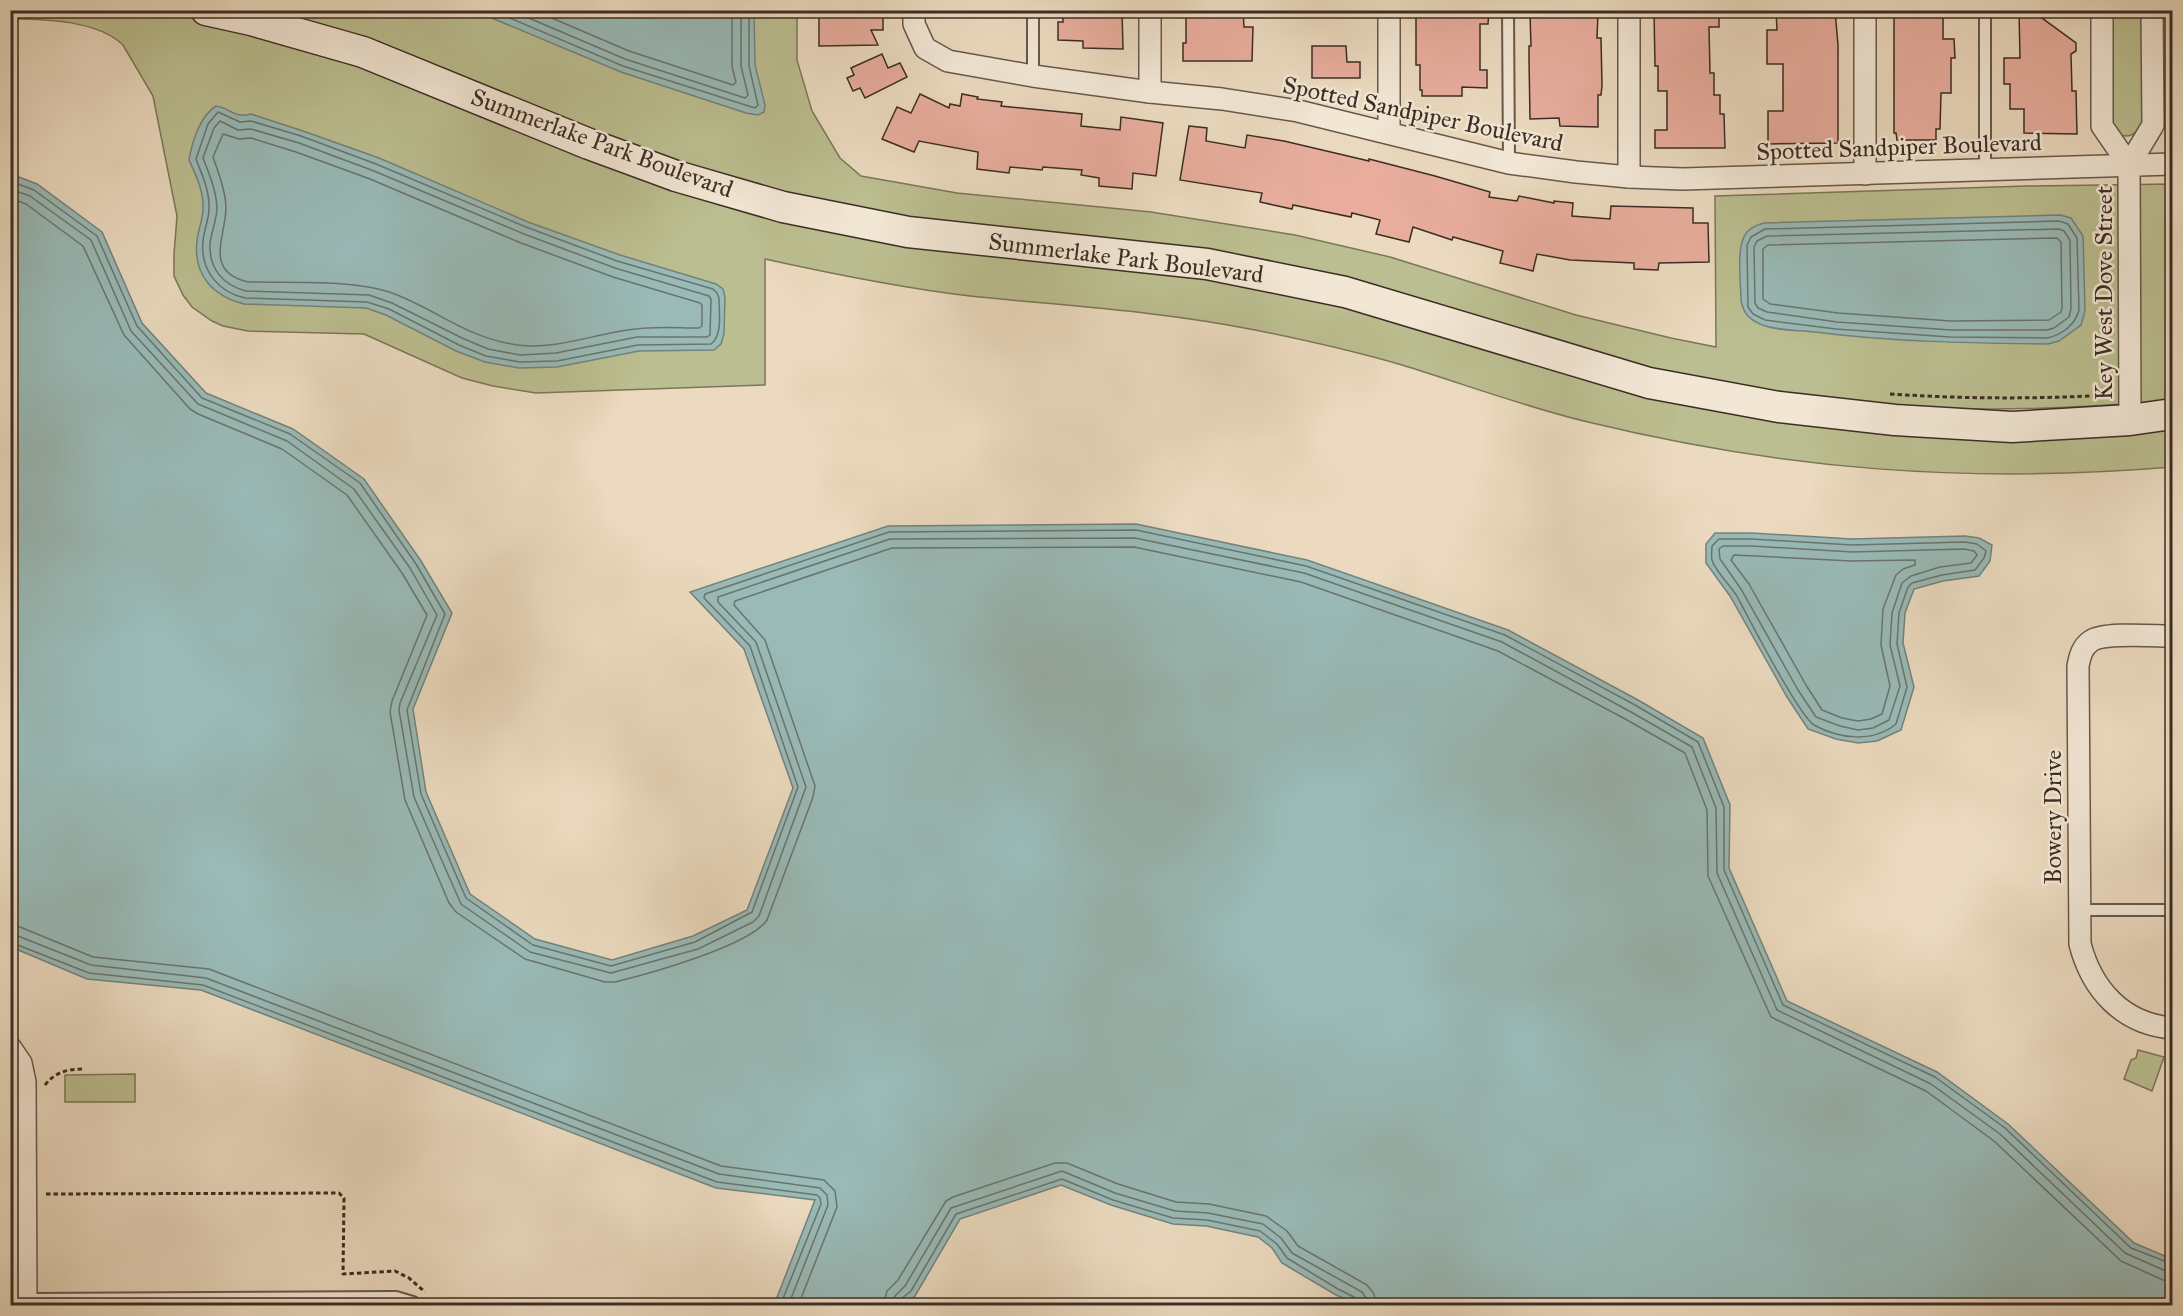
<svg xmlns="http://www.w3.org/2000/svg" width="2183" height="1316" viewBox="0 0 2183 1316" font-family="'IM FELL Great Primer',serif">
  <rect width="100%" height="100%" fill="#ebdabf"/>
  <filter id="stains"><feTurbulence type="fractalNoise" baseFrequency=".00333" numOctaves="4"/><feColorMatrix values="0 0 0 0 .2 0 0 0 0 .09 0 0 0 0 .02 0 0 0 .5 -.17"/></filter>
  <radialGradient id="worn" r=".72"><stop offset=".6" stop-color="#630" stop-opacity="0"/><stop offset="1" stop-color="#630" stop-opacity=".3"/></radialGradient>
  <g fill="#bbbe90" stroke="#7c765a" stroke-width="1.5">
    <path d="M11,10H206L783,207L1207,264L1649,383L1895,420L2172,414V467C1969,484 1786,470 1588,422C1525,407 1464,384 1402,365C1354,351 1305,340 1255,330C1161,311 1066,306 970,296C901,288 833,274 765,259V385L536,393L493,386L462,378L364,334L248,331L223,326L212,321L192,307L183,295L174,276V254L177,216L153,96L123,45C97,20 44,19 11,19Z"/>
    <path d="M258,11H797V60L812,111L840,158L861,176L957,193L1151,212L1295,235L1390,257L1576,315L1671,338L1716,347L1715,196L2026,186L2172,184V400C2073,409 1972,413 1872,404C1789,397 1707,380 1625,364L719,179Z"/>
    <path d="M2108,11H2144L2143,123C2135,135 2130,139 2116,134L2108,113Z"/>
    <polygon points="2138,1050 2164,1057 2152,1091 2124,1079 2131,1060 2136,1058"/>
    <polygon points="135,1074 135,1102 65,1102 65,1075"/>
  </g>
  <g fill="#99bab7" stroke="#74827c" stroke-width="1.5">
    <polygon points="475,11 754,11 755,65 765,105 764,112 758,115 746,113 621,72"/>
    <path d="M216,106C231,108 234,119 251,114L303,131L379,158L528,222L620,255L716,284L723,289L725,297L724,334L721,344L714,350L639,351L557,367L519,368L485,362L456,351L386,315L366,308L244,304C213,296 193,275 197,241C198,230 203,219 203,209C204,192 196,175 189,160C192,142 200,116 216,106Z"/>
    <polygon points="11,174 37,184 102,232 142,323 206,393 293,429 364,479 421,561 452,613 413,709 426,792 470,894 535,939 612,960 693,936 747,910 793,788 744,649 690,592 888,526 1136,524 1307,560 1508,630 1638,700 1703,738 1730,805 1729,868 1787,1001 1937,1072 2008,1124 2134,1243 2172,1259 2172,1305 1359,1305 1336,1295 1282,1263 1272,1248 1258,1237 1206,1226 1173,1224 1111,1205 1061,1185 960,1219 915,1296 903,1305 774,1305 815,1200 716,1188 201,990 87,979 11,947"/>
    <path d="M2060,215L2071,218L2083,236L2085,311L2081,325L2059,341L2048,344C1970,343 1892,342 1815,332C1798,330 1776,331 1760,324C1749,319 1744,314 1741,301C1741,284 1736,249 1745,235C1749,228 1756,225 1764,223Z"/>
    <polygon points="1715,533 1752,533 1852,539 1965,536 1979,538 1992,545 1990,561 1979,576 1943,581 1914,589 1905,613 1903,643 1914,687 1901,730 1877,741 1858,743 1836,739 1808,729 1787,697 1730,596 1706,563 1706,544"/>
  </g>
  <g fill="none" stroke-linecap="round" stroke-linejoin="round">
    <g stroke="#6a746e" stroke-width="1.5">
      <polyline points="491,10 623,66 755,108 758,105 749,66 749,10"/>
      <polyline points="510,10 625,59 745,98 748,95 741,66 741,10"/>
      <polyline points="533,10 629,51 733,85 736,82 732,67 732,10"/>
      <path d="M218,112L240,122L251,121L301,136L376,164L526,227L617,261L713,289L717,293L719,298C719,312 723,335 711,344L638,345L557,361L520,362L486,356L459,345L389,309L367,302L245,298C218,292 200,270 203,241C204,230 209,219 209,209C210,191 202,175 196,159L208,124Z"/>
      <path d="M220,121L238,130L251,129L299,143L374,171L524,234L615,268L709,296L711,299L710,335L707,337H637L556,353L520,355L488,349L462,338L392,303L369,295L246,291C223,285 209,269 210,244C211,232 217,220 217,207C216,189 209,174 203,158L214,128Z"/>
      <path d="M223,134L239,139L251,138L296,152L370,179L521,243L613,277L700,303L702,305V326L699,328C678,328 656,326 635,329C597,333 557,350 518,345C466,338 438,310 392,293C353,279 290,283 248,282C203,271 226,237 226,207C225,190 219,174 213,157Z"/>
      <polyline points="10,181 34,190 97,236 137,326 202,398 290,434 360,483 416,564 445,614 407,710 421,794 466,898 533,945 611,966 695,942 752,912 798,787 750,646 704,598 705,594 889,532 1136,530 1306,566 1505,635 1635,705 1698,742 1724,807 1724,870 1783,1005 1935,1077 2005,1128 2131,1248 2172,1264"/>
      <polyline points="10,189 30,196 91,240 131,331 198,404 287,441 354,489 410,568 437,615 400,703 399,710 414,797 461,904 530,952 611,973 698,949 753,922 759,916 806,787 756,642 718,602 718,597 890,539 1135,538 1304,573 1502,642 1631,712 1692,747 1716,808 1717,873 1777,1010 1931,1084 2000,1134 2125,1253 2166,1271 2172,1272"/>
      <path d="M10,198L26,204L83,246L124,335L190,409L198,414L282,449L347,495L402,573L427,615L392,701L390,712L405,800L449,903L456,912L525,959L605,982H615C648,974 749,946 767,920L813,797L815,786L765,640L734,605L735,601L892,548L1134,547L1301,582L1498,651L1627,720L1685,753L1707,810L1708,876L1771,1017L1926,1091L1994,1141L2121,1261L2163,1280L2172,1281"/>
      <path d="M2059,221L2068,224L2077,238L2079,310C2075,325 2062,335 2047,338L1950,337L1836,329L1765,320L1753,314L1748,307L1747,245L1751,237L1765,229Z"/>
      <polygon points="2059,229 2064,231 2070,240 2071,309 2069,317 2054,328 2047,330 1951,330 1837,322 1767,312 1758,308 1755,303 1754,247 1757,241 1767,236"/>
      <polygon points="2057,238 2061,242 2062,308 2061,312 2049,320 1951,321 1838,313 1770,304 1763,299 1763,249 1768,245"/>
      <path d="M1719,539H1752L1852,545L1965,542L1977,544L1986,551L1984,558L1975,570L1942,575L1912,583L1908,587L1899,613L1897,644L1907,687L1896,724C1873,743 1839,739 1814,725C1799,716 1749,619 1738,598C1732,587 1715,571 1712,560C1711,556 1712,550 1712,546Z"/>
      <polygon points="1723,546 1752,546 1852,552 1964,549 1974,551 1977,555 1971,563 1940,567 1911,576 1902,583 1892,613 1890,645 1900,686 1889,720 1873,728 1858,730 1840,726 1816,717 1798,690 1741,589 1720,559 1719,549"/>
      <polygon points="1734,555 1851,561 1915,560 1915,565 1903,569 1896,575 1883,609 1881,645 1890,686 1882,714 1871,719 1858,721 1842,718 1822,710 1806,685 1749,584 1731,560"/>
      <polyline points="10,926 20,927 93,957 209,969 721,1166 824,1180 835,1191 837,1207 798,1306"/>
      <polyline points="10,935 18,936 91,965 206,978 719,1174 820,1188 827,1195 828,1205 788,1306"/>
      <polyline points="10,942 89,973 203,985 717,1182 817,1195 820,1198 821,1204 780,1306"/>
      <polyline points="883,1306 887,1291 898,1280 946,1201 953,1197 1055,1163 1067,1163 1118,1184 1176,1202 1209,1204 1266,1216 1287,1231 1298,1246 1367,1285 1374,1294 1376,1306"/>
      <polyline points="892,1306 895,1296 905,1286 951,1208 1062,1171 1115,1193 1175,1211 1208,1213 1263,1224 1281,1238 1292,1253 1362,1292 1366,1298 1367,1306"/>
      <polyline points="900,1306 901,1299 911,1291 956,1214 1062,1179 1113,1200 1173,1218 1207,1220 1260,1231 1277,1244 1287,1258 1338,1289 1356,1298 1360,1306"/>
    </g>
  </g>
  <g fill="#e8ad9d" stroke="#3c2d24" stroke-width="1.5">
    <polygon points="1063,10 1122,10 1123,49 1083,48 1083,41 1058,40 1058,22 1063,22"/>
    <polygon points="1186,10 1243,10 1244,27 1253,27 1252,61 1183,61 1183,43 1186,43"/>
    <polygon points="1419,10 1489,10 1488,24 1480,24 1480,70 1487,70 1487,88 1462,87 1462,96 1422,96 1422,90 1420,90 1420,65 1416,65 1416,14 1419,14"/>
    <polygon points="1556,10 1596,10 1598,13 1597,38 1601,38 1602,86 1601,95 1598,95 1598,127 1560,126 1559,118 1530,119 1529,58 1529,46 1531,46 1530,14 1556,14"/>
    <polygon points="1654,10 1719,10 1719,27 1709,27 1710,73 1714,73 1714,95 1720,95 1720,114 1724,114 1725,148 1655,148 1655,130 1667,130 1667,91 1658,91 1658,66 1655,66"/>
    <polygon points="1776,10 1835,10 1838,45 1838,143 1768,144 1768,111 1783,111 1783,64 1767,64 1767,30 1777,30"/>
    <polygon points="1898,10 1943,10 1943,39 1954,39 1955,58 1951,58 1951,93 1941,93 1940,129 1936,129 1936,140 1897,140 1896,133 1894,133 1894,14 1898,14"/>
    <polygon points="2019,10 2031,10 2076,43 2076,51 2071,54 2072,91 2076,91 2077,134 2024,133 2024,109 2010,109 2010,84 2004,84 2004,58 2020,58"/>
    <polygon points="819,13 883,13 883,30 871,30 878,45 819,46"/>
    <polygon points="1312,46 1346,46 1347,62 1360,62 1360,78 1312,78"/>
    <polygon points="882,54 888,68 900,63 907,77 865,98 860,88 853,91 847,78 854,75 851,68"/>
    <polygon points="920,94 949,108 950,104 960,106 962,94 978,97 977,99 1002,102 1001,106 1082,114 1081,126 1120,130 1121,117 1163,123 1156,176 1133,173 1132,189 1099,186 1099,178 1081,175 1082,170 1043,167 1042,170 1010,167 1009,173 977,169 978,152 919,141 914,152 882,139 897,107 911,113"/>
    <polygon points="1189,126 1207,128 1206,141 1245,148 1247,135 1284,141 1369,161 1369,159 1435,176 1490,192 1489,197 1517,201 1519,196 1554,203 1554,201 1573,203 1572,216 1610,219 1611,206 1693,208 1693,223 1708,223 1709,262 1659,263 1658,270 1634,269 1634,263 1570,260 1537,254 1533,271 1500,263 1503,251 1453,237 1452,240 1413,227 1409,242 1376,234 1380,220 1352,213 1351,217 1293,205 1292,209 1260,202 1262,193 1180,180"/>
  </g>
  <g fill="none" stroke-linecap="round" stroke-linejoin="round">
    <defs>
      <g id="service">
        <polyline points="1033,10 1033,76"/>
        <polyline points="1508,10 1509,163"/>
        <polyline points="1985,10 1985,170"/>
        <polyline points="2079,910 2172,910"/>
        <polyline points="26,1299 396,1297 413,1302 418,1306"/>
      </g>
      <g id="minor">
        <polyline points="914,10 914,24 925,48 948,61 1033,76 1150,92 1222,99 1298,111 1509,163 1576,172 1629,177 1683,179 2172,164"/>
        <polyline points="1629,10 1629,177"/>
        <polyline points="2102,10 2102,126 2129,165"/>
        <polyline points="1150,92 1150,10"/>
        <polyline points="1389,133 1389,10"/>
        <polyline points="1865,174 1865,10"/>
        <polyline points="2130,420 2129,165 2153,125 2152,10"/>
        <path d="M2172,636C2154,636 2104,632 2091,641C2082,647 2080,656 2078,666L2080,944C2092,990 2123,1024 2172,1028"/>
        <polyline points="10,1047 21,1063 25,1082 26,1306"/>
      </g>
      <polyline id="secondary" points="206,10 251,20 363,52 589,144 676,176 783,207 908,232 1207,264 1345,292 1649,383 1779,407 1895,420 2012,427 2130,420 2172,414"/>
    </defs>
    <use href="#service" stroke="#68584b" stroke-width="14"/>
    <use href="#minor" stroke="#68584b" stroke-width="24"/>
    <use href="#secondary" stroke="#3c2d24" stroke-width="33"/>
    <g stroke="#3c2d24" stroke-width="3" stroke-dasharray="4.5 3" stroke-linecap="butt">
      <path d="M1890,394C1964,399 2037,399 2111,395"/>
      <path d="M45,1085C55,1072 68,1069 84,1069"/>
      <polyline points="46,1194 339,1193 344,1198 343,1274 395,1271 409,1278 425,1292"/>
    </g>
    <use href="#service" stroke="#f2e7d5" stroke-width="10"/>
    <use href="#minor" stroke="#f2e7d5" stroke-width="21"/>
    <use href="#secondary" stroke="#f2e7d5" stroke-width="30"/>
  </g>
  <g text-anchor="middle" stroke-width="5" stroke-linejoin="round" paint-order="stroke">
    <g font-size="24" fill="#3c2d24" stroke="#f2e7d5">
      <text transform="translate(1423 114) rotate(12)" y="8">Spotted Sandpiper Boulevard</text>
      <text transform="translate(602 143) rotate(20)" y="8">Summerlake Park Boulevard</text>
      <text transform="translate(1899 147) rotate(-2)" y="8">Spotted Sandpiper Boulevard</text>
      <text transform="translate(1126 258) rotate(7)" y="8">Summerlake Park Boulevard</text>
      <text transform="translate(2104 293) rotate(-90)" y="8">Key West Dove Street</text>
      <text transform="translate(2053 817) rotate(-90)" y="8">Bowery Drive</text>
    </g>
  </g>
  <rect width="2183" height="1316" fill="none" stroke="#ebdabf" stroke-width="36"/>
  <rect x="12" y="12" width="2159" height="1292" fill="none" stroke="#3c2d24" stroke-width="3"/>
  <rect x="18" y="18" width="2147" height="1280" fill="none" stroke="#3c2d24" stroke-width="1.5"/>
  <rect width="100%" height="100%" filter="url(#stains)"/>
  <rect width="100%" height="100%" fill="url(#worn)"/>
</svg>
